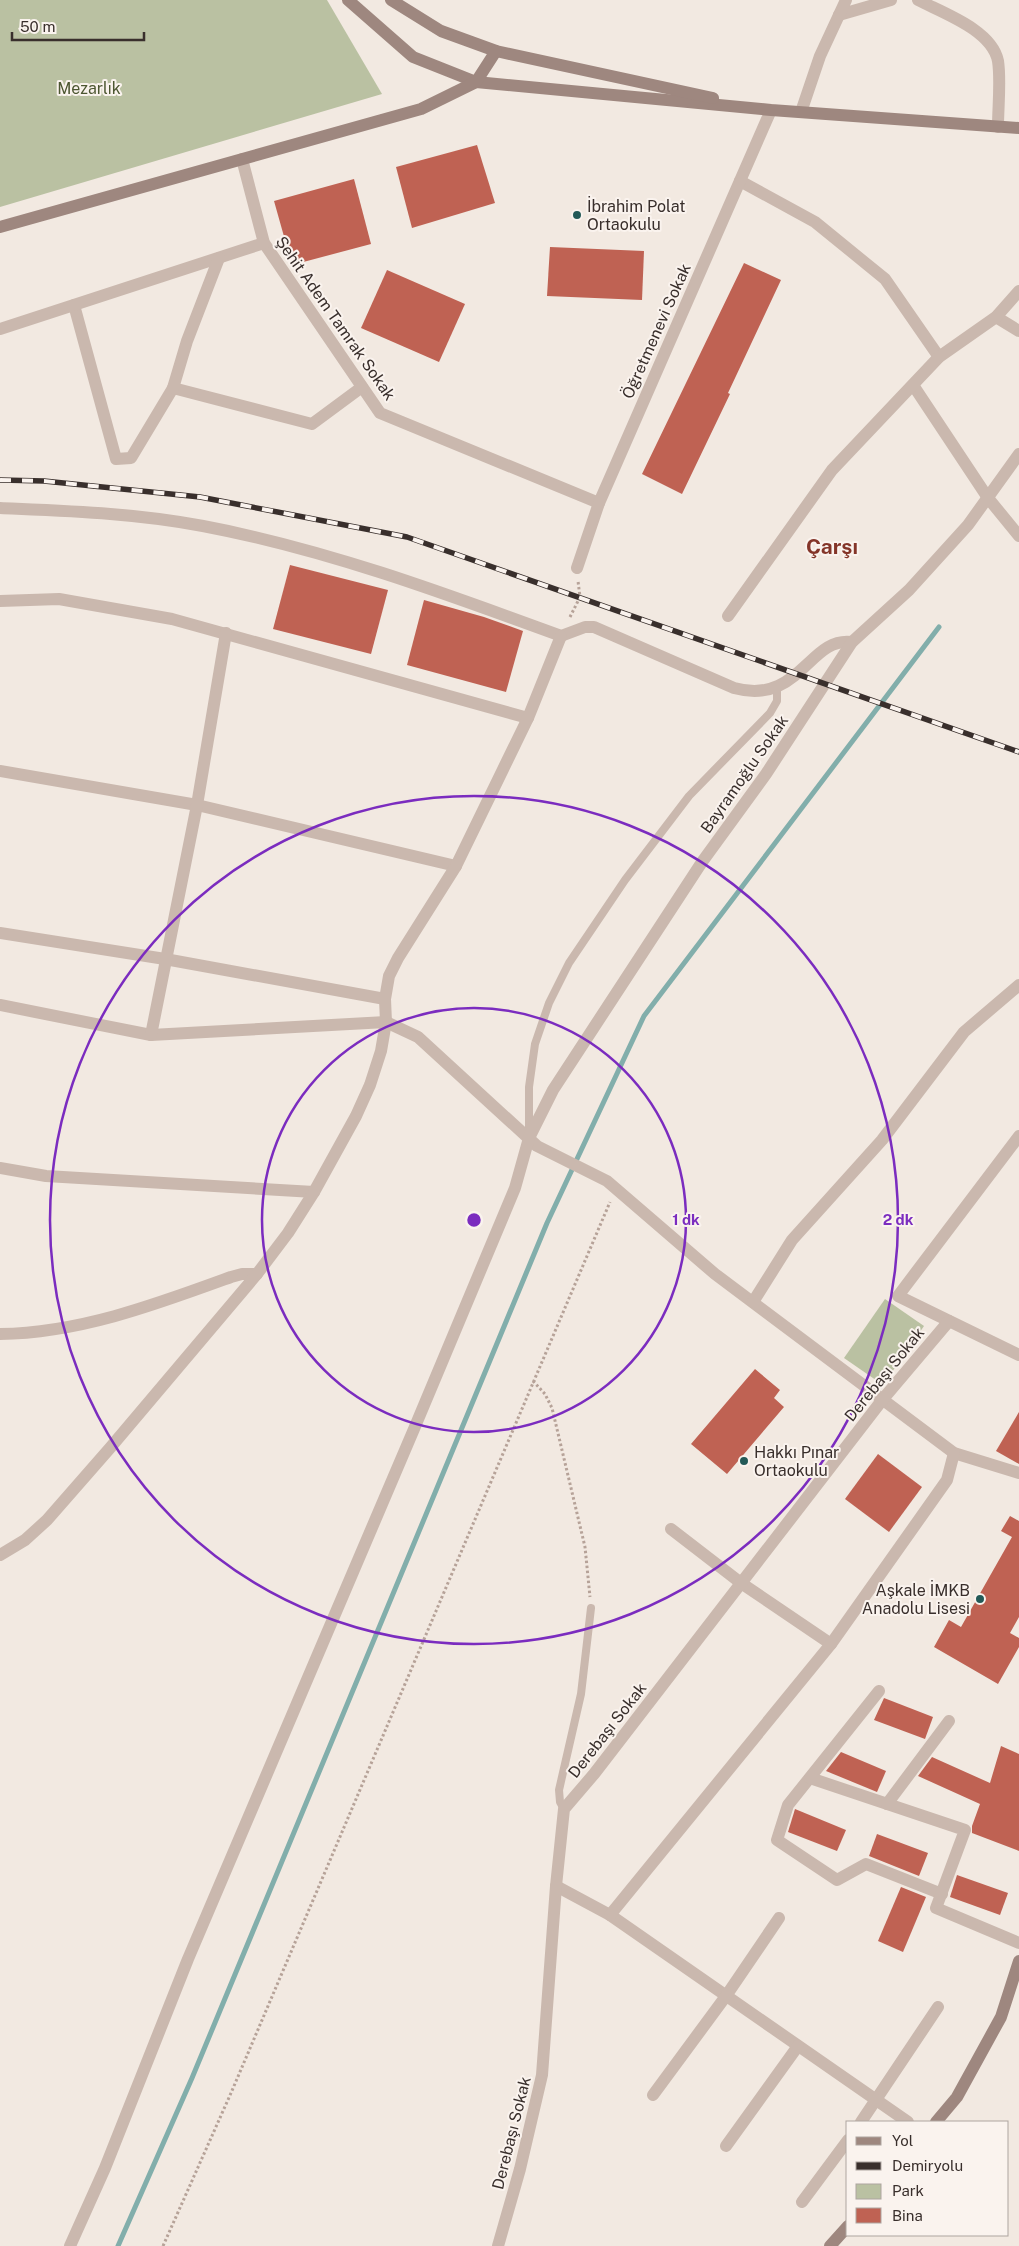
<svg xmlns="http://www.w3.org/2000/svg" width="1019" height="2246" viewBox="0 0 1019 2246" font-family="'Public Sans',sans-serif">
  <rect width="100%" height="100%" fill="#f2e9e1"/>
  <g fill="#bac1a2">
    <polygon points="0,0 327,0 382,94 0,207"/>
    <polygon points="885,1299 924,1326 883,1385 844,1358"/>
  </g>
  <g fill="none" stroke-linecap="round" stroke-linejoin="round">
    <polyline stroke="#82aeab" stroke-width="5" points="118,2246 192,2078 547,1223 644,1016 939,627"/>
  </g>
  <g fill="#bf6253">
    <polygon points="477,145 495,203 412,228 396,167"/>
    <polygon points="354,179 371,244 292,265 274,201"/>
    <polygon points="550,247 644,251 642,300 547,296"/>
    <polygon points="744,263 781,280 728,393 730,394 682,494 642,474"/>
    <polygon points="387,270 465,304 439,362 361,328"/>
    <polygon points="290,565 388,590 371,654 273,629"/>
    <polygon points="424,600 484,617 523,631 506,692 407,665"/>
    <polygon points="755,1369 780,1390 774,1398 784,1407 727,1474 691,1444"/>
    <polygon points="1019,1412 1019,1464 996,1451"/>
    <polygon points="878,1454 922,1487 889,1532 845,1499"/>
    <polygon points="1010,1516 1019,1521 1019,1617 1010,1633 1019,1638 1019,1647 998,1684 934,1647 949,1620 961,1627 1012,1537 1001,1531"/>
    <polygon points="884,1698 933,1717 925,1739 874,1720"/>
    <polygon points="1001,1746 1019,1754 1019,1851 972,1833 972,1826 980,1804 918,1776 932,1757 990,1783"/>
    <polygon points="841,1752 886,1771 877,1792 826,1771"/>
    <polygon points="795,1809 846,1830 837,1851 788,1832"/>
    <polygon points="877,1834 928,1853 919,1876 869,1856"/>
    <polygon points="957,1875 1008,1893 1000,1915 950,1897"/>
    <polygon points="901,1887 926,1897 903,1952 878,1941"/>
  </g>
  <g fill="none" stroke-linecap="round" stroke-linejoin="round">
    <g stroke="#b6a298" stroke-width="3" stroke-dasharray="2.5 2.5" stroke-linecap="butt">
      <polyline points="570,617 580,597 578,581"/>
      <polyline points="533,1381 545,1394 552,1408 585,1547 590,1597"/>
      <polyline points="163,2246 231,2093 610,1202"/>
    </g>
    <g stroke="#cab8ae" stroke-width="8">
      <polyline points="529,1136 529,1087 535,1044 549,1003 569,963 625,880 689,796 770,713 777,701 777,688"/>
      <polyline points="564,1809 560,1802 559,1790 581,1694 591,1608"/>
    </g>
    <g stroke="#cab8ae" stroke-width="12">
      <path d="M918,0C943,13 992,30 998,61C1001,80 998,107 998,127"/>
      <polyline points="839,15 891,0"/>
      <polyline points="801,112 820,56 846,0"/>
      <polyline points="242,159 264,243 380,413 599,503"/>
      <polyline points="740,181 815,222 885,279 939,357"/>
      <polyline points="74,305 116,459 131,458 173,388 312,424 362,387"/>
      <polyline points="996,317 1019,331"/>
      <polyline points="0,329 264,243"/>
      <polyline points="913,385 988,498 1019,536"/>
      <polyline points="173,388 187,341 219,258"/>
      <path d="M0,508C68,511 136,513 203,526C325,549 444,593 561,636L585,627H594L734,688C800,706 809,636 852,642"/>
      <polyline points="577,568 599,503 771,110"/>
      <polyline points="0,601 59,599 172,619 528,718"/>
      <polyline points="728,616 832,470 939,357 996,317 1019,291"/>
      <polyline points="0,771 197,805 456,866"/>
      <polyline points="0,933 165,959 385,999"/>
      <polyline points="0,1005 151,1035 386,1022 418,1037 537,1146 607,1181 715,1274 954,1453 1019,1473"/>
      <polyline points="151,1035 197,805 226,633"/>
      <polyline points="1019,1136 898,1296 1019,1355"/>
      <polyline points="0,1168 46,1176 314,1192"/>
      <polyline points="753,1302 792,1240 882,1140 964,1032 1019,985"/>
      <path d="M0,1334C80,1333 157,1304 231,1277L242,1274H257"/>
      <polyline points="671,1529 741,1583 831,1644"/>
      <polyline points="0,1555 25,1540 47,1520 110,1448 257,1274 288,1233 314,1192 356,1116 370,1085 381,1051 386,1022 385,999 389,976 398,958 456,866 528,718 561,636"/>
      <polyline points="879,1691 788,1805 777,1840 837,1880 866,1864 942,1894"/>
      <polyline points="810,1778 965,1830 936,1908 1019,1943"/>
      <polyline points="887,1804 949,1721"/>
      <polyline points="556,1886 610,1915 908,2122"/>
      <polyline points="610,1915 831,1644 947,1480 954,1453"/>
      <polyline points="653,2095 726,1996 779,1918"/>
      <polyline points="861,2122 938,2007"/>
      <polyline points="726,2146 798,2046"/>
      <polyline points="802,2202 848,2140"/>
      <polyline points="70,2246 105,2168 188,1959 414,1429 515,1188 529,1138 553,1090 702,862 766,774 852,642 909,590 968,525 1019,454"/>
      <polyline points="498,2246 520,2169 542,2075 556,1886 564,1809 594,1774 883,1399 949,1321"/>
    </g>
    <g stroke="#9e877f" stroke-width="12">
      <polyline points="348,0 413,57 476,82 771,110 1019,128"/>
      <polyline points="391,0 441,31 496,51 713,98"/>
      <polyline points="0,227 421,109 476,82 496,51"/>
      <polyline points="936,2122 957,2097 1001,2017 1019,1961"/>
      <polyline points="830,2246 848,2226"/>
    </g>
    <defs>
      <polyline id="rail" points="0,480 44,481 200,497 407,537 1019,752"/>
    </defs>
    <use href="#rail" stroke="#392f2c" stroke-width="5.5"/>
    <use href="#rail" stroke="#faf3ee" stroke-width="4" stroke-dasharray="11" stroke-linecap="butt"/>
  </g>
  <g fill="none" stroke="#7b2cbf" stroke-width="2.5">
    <circle cx="474" cy="1220" r="212"/>
    <circle cx="474" cy="1220" r="424"/>
  </g>
  <g fill="#235957" stroke="#faf3ee" stroke-width="2">
    <circle cx="577" cy="215" r="5"/>
    <circle cx="744" cy="1461" r="5"/>
    <circle cx="980" cy="1599" r="5"/>
  </g>
  <g text-anchor="middle" stroke-width="4" stroke-linejoin="round" paint-order="stroke">
    <g font-size="16" fill="#4c5631" stroke="#faf3ee">
      <text x="89" y="94">Mezarlık</text>
    </g>
    <g font-size="16" fill="#392f2c" stroke="#faf3ee" text-anchor="start">
      <text x="587" y="212">İbrahim Polat<tspan x="587" dy="18">Ortaokulu</tspan></text>
      <text x="754" y="1458">Hakkı Pınar<tspan x="754" dy="18">Ortaokulu</tspan></text>
      <text x="970" y="1596" text-anchor="end">Aşkale İMKB<tspan x="970" dy="18">Anadolu Lisesi</tspan></text>
    </g>
    <g font-size="16" fill="#392f2c" stroke="#faf3ee">
      <text transform="translate(336 318) rotate(55)" y="6">Şehit Adem Tamrak Sokak</text>
      <text transform="translate(656 331) rotate(-66)" y="6">Öğretmenevi Sokak</text>
      <text transform="translate(744 774) rotate(-55)" y="6">Bayramoğlu Sokak</text>
      <text transform="translate(884 1374) rotate(-51)" y="6">Derebaşı Sokak</text>
      <text transform="translate(607 1730) rotate(-52)" y="6">Derebaşı Sokak</text>
      <text transform="translate(511 2133) rotate(-76)" y="6">Derebaşı Sokak</text>
    </g>
    <g font-size="21" font-weight="bold" fill="#843529" stroke="#faf3ee">
      <text x="832" y="554">Çarşı</text>
    </g>
  </g>
  <circle cx="474" cy="1220" r="8" fill="#7b2cbf" stroke="#faf3ee" stroke-width="2.5"/>
  <g font-size="15" text-anchor="middle" font-weight="bold" fill="#7b2cbf" stroke="#faf3ee" stroke-width="4" stroke-linejoin="round" paint-order="stroke">
    <text x="686" y="1225">1 dk</text>
    <text x="898" y="1225">2 dk</text>
  </g>
  <rect x="846" y="2121" width="162" height="115" fill="#faf3ee" stroke="#ada5a0"/>
  <rect x="856" y="2137" width="25" height="8" fill="#9e877f" stroke="#ada5a0"/>
  <text x="892" y="2146" font-size="15" fill="#392f2c">Yol</text>
  <rect x="856" y="2162" width="25" height="8" fill="#392f2c" stroke="#ada5a0"/>
  <text x="892" y="2171" font-size="15" fill="#392f2c">Demiryolu</text>
  <rect x="856" y="2184" width="25" height="15" fill="#bac1a2" stroke="#ada5a0"/>
  <text x="892" y="2196" font-size="15" fill="#392f2c">Park</text>
  <rect x="856" y="2208" width="25" height="15" fill="#bf6253" stroke="#ada5a0"/>
  <text x="892" y="2221" font-size="15" fill="#392f2c">Bina</text>
  <path d="M12 32v8h132v-8" fill="none" stroke="#392f2c" stroke-width="2.5"/>
  <text x="20" y="32" font-size="15" fill="#392f2c" stroke="#faf3ee" stroke-width="4" paint-order="stroke">50 m</text>
</svg>
